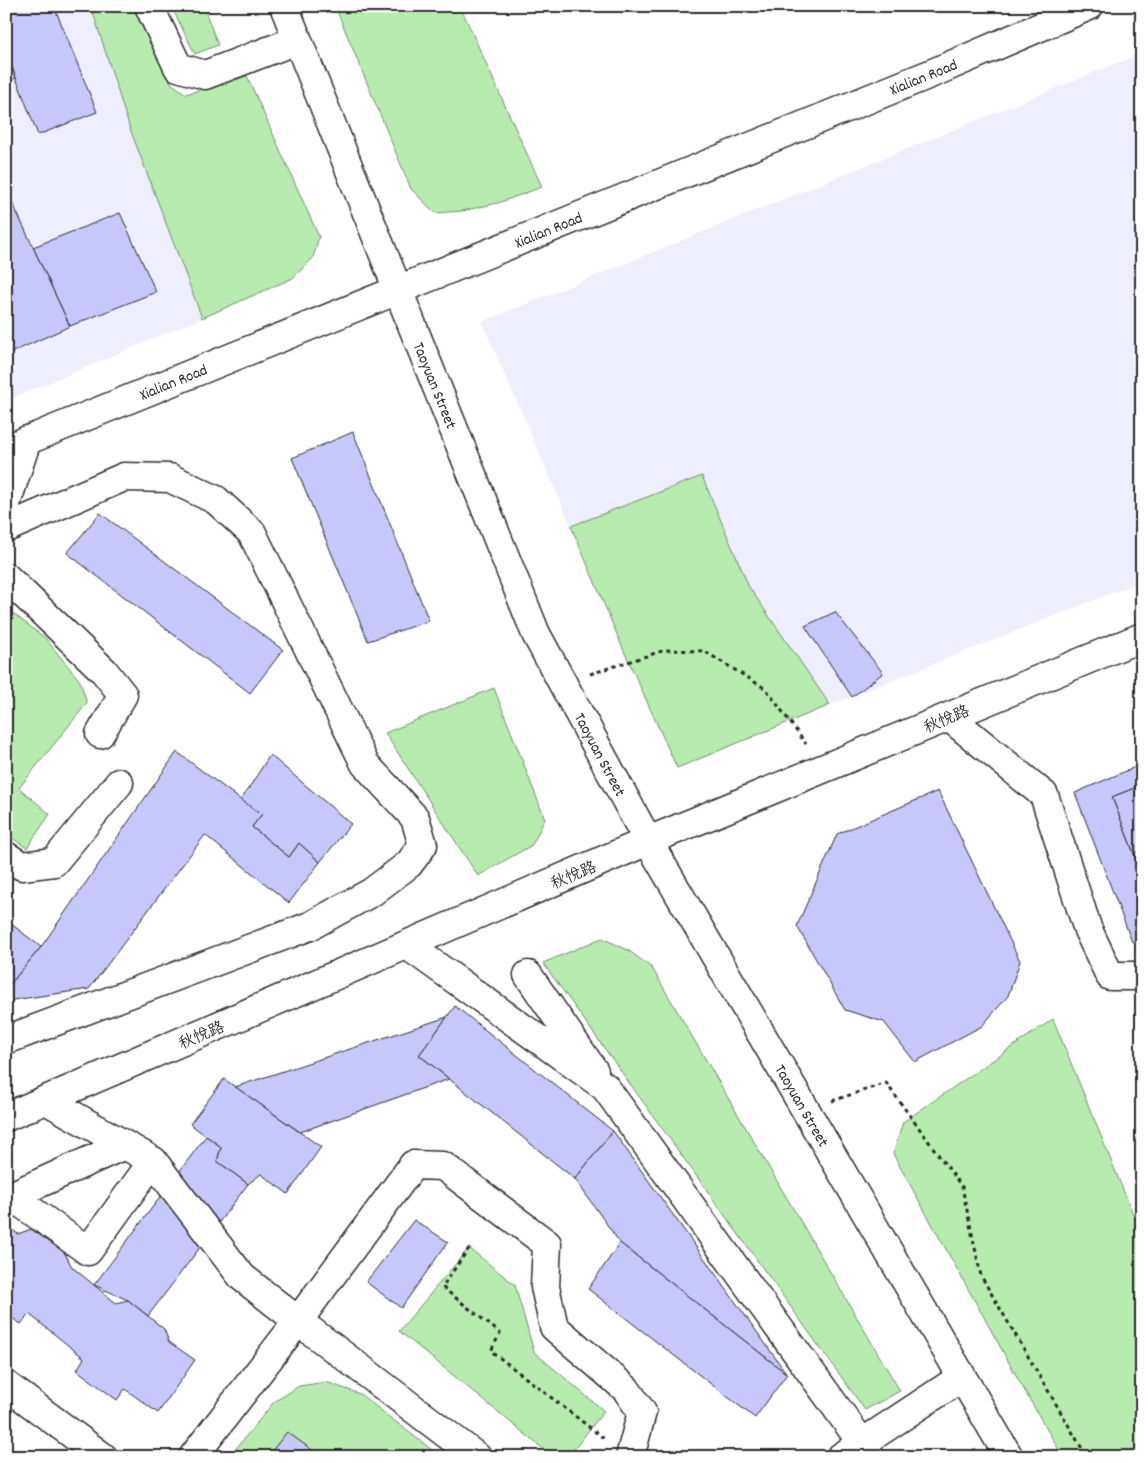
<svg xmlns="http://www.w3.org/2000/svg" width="1148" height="1463" viewBox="0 0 1148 1463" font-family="Dekko,'LXGW WenKai TC',sans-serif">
  <rect width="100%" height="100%" fill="#fff"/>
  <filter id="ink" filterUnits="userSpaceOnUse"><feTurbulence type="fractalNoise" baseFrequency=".02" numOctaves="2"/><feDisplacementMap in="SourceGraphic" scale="10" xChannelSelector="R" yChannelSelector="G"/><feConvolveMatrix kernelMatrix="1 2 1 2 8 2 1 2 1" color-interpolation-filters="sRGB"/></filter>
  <g filter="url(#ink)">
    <g fill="#eeeefe">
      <polygon points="6,6 91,6 129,126 202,318 6,401"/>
      <polygon points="1142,53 1142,581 830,705 749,587 702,476 571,526 482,322"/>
    </g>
    <g fill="#b6ecae" stroke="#708c6c">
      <polygon points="91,6 134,6 171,83 186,94 247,76 319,237 313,258 293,278 202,318 129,126"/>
      <polygon points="171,6 203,6 218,45 195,54"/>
      <polygon points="335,6 460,6 542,187 498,203 462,211 435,213 411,189"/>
      <polygon points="702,476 749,587 830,705 677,768 624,651 571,526"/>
      <polygon points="6,608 45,638 80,681 87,703 19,788 50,814 27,848 6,834"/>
      <polygon points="494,688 545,819 532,845 478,876 385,733"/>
      <polygon points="602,938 628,950 652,968 900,1391 865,1410 543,963"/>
      <polygon points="1053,1019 1142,1236 1142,1457 1063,1457 1031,1402 893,1154 903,1122"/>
      <polygon points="469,1248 515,1285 534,1352 604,1411 568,1457 553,1457 399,1331"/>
      <polygon points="326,1382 360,1394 441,1457 229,1457 274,1402 299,1386"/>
    </g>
    <g fill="#c6c8fb" stroke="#2b2b2b">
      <polygon points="6,6 54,6 97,112 38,135 6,52"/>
      <polygon points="10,62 16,78 6,83 6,63"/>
      <polygon points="6,189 70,326 6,355"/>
      <polygon points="120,213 156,292 70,326 33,247"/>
      <polygon points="353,432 429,621 368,641 292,458"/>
      <polygon points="100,513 283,650 250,693 67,553"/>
      <polygon points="835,612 883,673 852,697 805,626"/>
      <polygon points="177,752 241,800 262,814 252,827 289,857 299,843 320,862 289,903 205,835 89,989 6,1001 6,989 41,947"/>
      <polygon points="270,755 351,824 320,862 299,843 289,857 252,827 262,814 241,800"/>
      <polygon points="1142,764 1142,785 1112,797 1142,874 1142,937 1132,942 1075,793"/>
      <polygon points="1142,785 1142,874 1112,797"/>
      <polygon points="938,791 1020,961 1008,996 982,1026 915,1062 884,1022 845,1010 797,926 837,834"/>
      <polygon points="6,920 41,947 6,989"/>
      <polygon points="455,1006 613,1131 575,1179 419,1055"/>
      <polygon points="447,1017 419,1055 449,1079 300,1132 235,1087"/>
      <polygon points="224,1079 321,1147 288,1194 261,1174 248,1184 217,1161 221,1147 190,1124"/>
      <polygon points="613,1131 787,1374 620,1243 575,1179"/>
      <polygon points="206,1136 221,1147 217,1161 248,1184 148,1316 128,1300 94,1285"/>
      <polygon points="414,1220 448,1242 401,1308 366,1282"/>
      <polygon points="6,1225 18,1234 31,1229 63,1250 72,1267 116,1303 128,1300 164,1329 169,1342 195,1360 158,1413 125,1389 117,1400 77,1370 84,1358 29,1314 21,1324 6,1314"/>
      <polygon points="620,1243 787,1374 755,1418 588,1289"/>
      <polygon points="287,1432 322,1457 267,1457"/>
    </g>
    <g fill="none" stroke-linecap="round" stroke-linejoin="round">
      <defs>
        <g id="minor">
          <polyline points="149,6 178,67 205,75 297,40"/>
          <polyline points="284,6 536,634 648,841 1009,1457"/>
          <polyline points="6,449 935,72 1089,6"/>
          <polyline points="6,504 27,440"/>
          <polyline points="6,528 124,477 170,478 216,500 252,533 365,764 415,818 423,845 409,864 372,892 310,926 6,1040"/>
          <polyline points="6,577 104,671 123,695 100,734"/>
          <polyline points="949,717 1044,795 1088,930 1110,976 1142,976"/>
          <polyline points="6,856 22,866 54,862 119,783"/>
          <polyline points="407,945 605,1087 862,1443 870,1457"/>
          <polyline points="528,975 594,1071"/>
          <polyline points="46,1100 153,1161 242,1277 298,1321 413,1165 443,1166 547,1244 545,1287 554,1327 626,1389 642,1412 630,1457"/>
          <polyline points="6,1117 648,841 1142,637"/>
          <polyline points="124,1145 11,1196 88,1251 153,1161"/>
          <polyline points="6,1385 103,1457"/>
          <polyline points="193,1457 298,1321 477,1457"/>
          <polyline points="841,1457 962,1377"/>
        </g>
      </defs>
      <use href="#minor" stroke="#2b2b2b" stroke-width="31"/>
      <g stroke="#2b2b2b" stroke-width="3" stroke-dasharray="4 4" stroke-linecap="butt">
        <polyline points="590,674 665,650 704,651 766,689 806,744"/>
        <polyline points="832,1101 886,1083 962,1187 981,1276 1087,1457"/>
        <polyline points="469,1248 442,1287 500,1333 491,1351 606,1440"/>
      </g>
      <use href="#minor" stroke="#fff" stroke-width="28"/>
    </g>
  </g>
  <g text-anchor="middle" stroke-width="4" stroke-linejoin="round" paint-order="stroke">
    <g font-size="16" fill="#2b2b2b" stroke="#fff">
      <text transform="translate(923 76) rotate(-22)" y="6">Xialian Road</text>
      <text transform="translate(548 229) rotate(-22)" y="6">Xialian Road</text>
      <text transform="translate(173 381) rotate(-22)" y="6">Xialian Road</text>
      <text transform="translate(436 385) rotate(68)" y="6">Taoyuan Street</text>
      <text transform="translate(946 718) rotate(-23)" y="6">秋悦路</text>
      <text transform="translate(601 754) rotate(62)" y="6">Taoyuan Street</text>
      <text transform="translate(573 874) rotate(-23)" y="6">秋悦路</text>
      <text transform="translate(201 1034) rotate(-23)" y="6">秋悦路</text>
      <text transform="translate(803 1105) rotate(60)" y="6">Taoyuan Street</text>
    </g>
  </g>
  <rect width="1148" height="1463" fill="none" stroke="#fff" stroke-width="25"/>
  <rect x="12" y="12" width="1123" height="1438" fill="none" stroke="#2b2b2b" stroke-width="2" filter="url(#ink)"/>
</svg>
